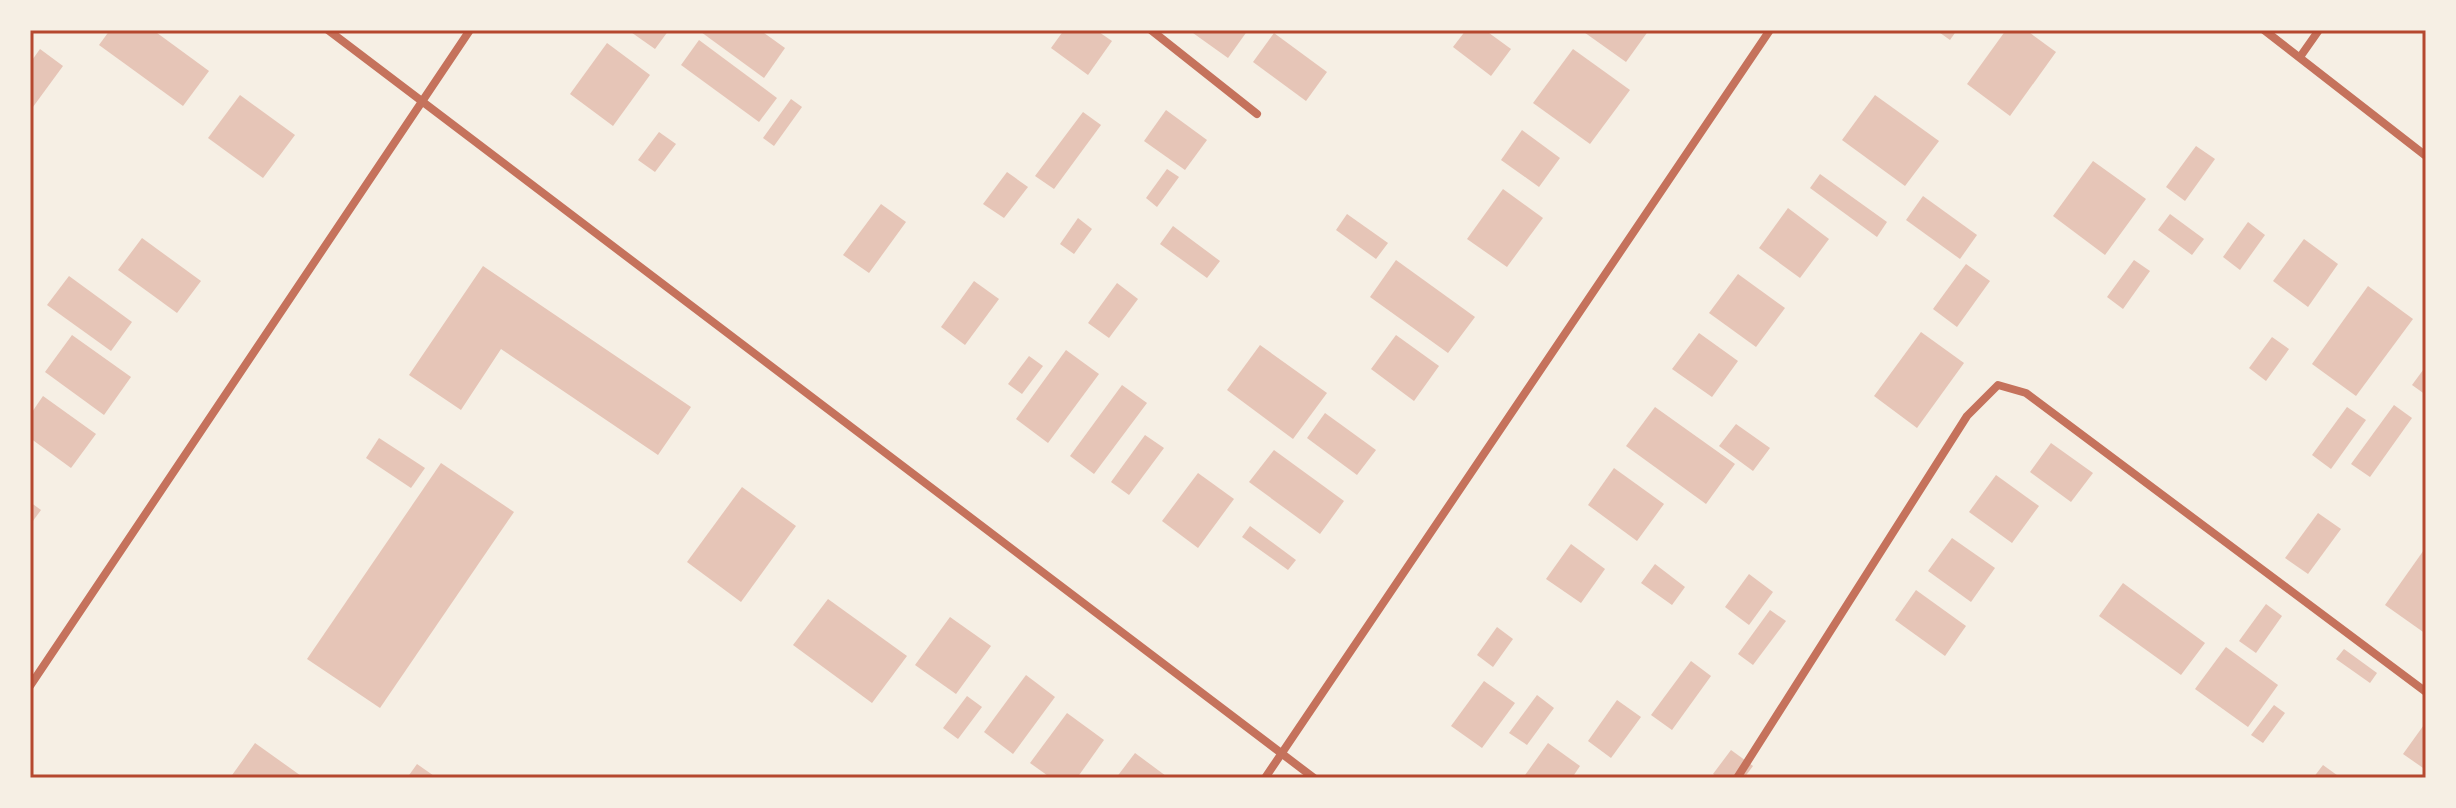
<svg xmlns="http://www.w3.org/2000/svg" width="2456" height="808" viewBox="0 0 2456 808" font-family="Commissioner,sans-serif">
  <rect width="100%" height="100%" fill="#f6efe4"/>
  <g fill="#e6c5b7">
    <polygon points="110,30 153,30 209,71 183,106 99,45"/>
    <polygon points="628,30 669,30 655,49"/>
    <polygon points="703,30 760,30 785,48 764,78 701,32"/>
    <polygon points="1064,30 1096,30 1112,41 1088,75 1051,48"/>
    <polygon points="1195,30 1248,30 1228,58 1193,33"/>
    <polygon points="1466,30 1485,30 1511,49 1491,76 1453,47"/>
    <polygon points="1581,30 1649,30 1626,62"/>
    <polygon points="1936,30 1957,30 1950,40"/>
    <polygon points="2006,30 2026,30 2056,52 2010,116 1967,84"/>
    <polygon points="1274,33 1327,72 1306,101 1253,62"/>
    <polygon points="699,40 777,98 759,122 681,65"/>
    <polygon points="607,43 650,75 613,126 570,94"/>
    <polygon points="40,49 63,66 30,111 30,63"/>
    <polygon points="1573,49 1630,90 1590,144 1533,103"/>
    <polygon points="240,95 295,135 263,178 208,138"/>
    <polygon points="1875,95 1939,141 1905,186 1842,140"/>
    <polygon points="791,99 802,107 774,146 763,138"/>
    <polygon points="1166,110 1207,140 1185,170 1144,141"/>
    <polygon points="1083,112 1101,125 1054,189 1035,176"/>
    <polygon points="1522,130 1560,158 1539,187 1501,160"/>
    <polygon points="659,132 676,144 655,172 638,160"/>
    <polygon points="2196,146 2215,159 2185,201 2166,187"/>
    <polygon points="2093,161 2146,199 2105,255 2053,216"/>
    <polygon points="1167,169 1179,177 1157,207 1146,198"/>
    <polygon points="1007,172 1028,187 1004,218 983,204"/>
    <polygon points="1820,174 1887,222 1877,237 1810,188"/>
    <polygon points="1503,189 1543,218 1507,267 1467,239"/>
    <polygon points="1923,196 1977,235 1960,259 1906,220"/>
    <polygon points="881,204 906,222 869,273 843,255"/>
    <polygon points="1788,208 1829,239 1800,278 1759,248"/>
    <polygon points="1347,214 1388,243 1376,259 1336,230"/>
    <polygon points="2170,214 2204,239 2192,255 2158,230"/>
    <polygon points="1078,218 1092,229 1074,254 1060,244"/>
    <polygon points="2248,222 2265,235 2240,270 2223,257"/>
    <polygon points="1173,226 1220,261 1207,278 1160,244"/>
    <polygon points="142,238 201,281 177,313 118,270"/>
    <polygon points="2304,239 2338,264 2308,307 2273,281"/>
    <polygon points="1396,260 1475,317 1448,353 1370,297"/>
    <polygon points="2134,260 2150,271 2123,309 2107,297"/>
    <polygon points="1966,264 1990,281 1957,327 1933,309"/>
    <polygon points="483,266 691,407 658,455 501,349 461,410 409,375"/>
    <polygon points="1738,274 1785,308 1756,347 1709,313"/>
    <polygon points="69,276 132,322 111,351 47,305"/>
    <polygon points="974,281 999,299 965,345 941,327"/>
    <polygon points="1117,283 1138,299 1109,338 1088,323"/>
    <polygon points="2368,286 2413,319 2356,396 2312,364"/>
    <polygon points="1921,332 1964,363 1917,428 1874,396"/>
    <polygon points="1699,333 1738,361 1712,397 1672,369"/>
    <polygon points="72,335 131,377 104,415 45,372"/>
    <polygon points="1396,335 1439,366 1414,401 1371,369"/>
    <polygon points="2272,337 2289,349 2266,381 2249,368"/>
    <polygon points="1260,345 1327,393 1293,439 1227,390"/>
    <polygon points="1066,350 1099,374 1048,443 1016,419"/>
    <polygon points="1029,356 1043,366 1022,394 1008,384"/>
    <polygon points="2426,366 2426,395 2412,385"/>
    <polygon points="1122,385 1147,403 1094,474 1070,456"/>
    <polygon points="43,396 96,434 71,468 30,438 30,415"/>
    <polygon points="2394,405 2412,418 2370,477 2351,464"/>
    <polygon points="1655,407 1735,464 1706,504 1626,446"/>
    <polygon points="2347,407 2366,420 2331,469 2312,455"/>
    <polygon points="1325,413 1376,450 1357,475 1307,438"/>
    <polygon points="1736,424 1770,448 1753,471 1719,446"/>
    <polygon points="1145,435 1164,448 1129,495 1111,482"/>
    <polygon points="379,438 425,468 411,488 366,458"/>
    <polygon points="2051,443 2093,473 2071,502 2030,472"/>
    <polygon points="1274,450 1344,501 1320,534 1249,482"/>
    <polygon points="441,463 514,512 380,708 307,659"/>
    <polygon points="1614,468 1664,504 1637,541 1588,505"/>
    <polygon points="1198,473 1234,499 1198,548 1162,521"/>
    <polygon points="1996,475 2039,506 2012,543 1969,512"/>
    <polygon points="742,487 796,526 741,602 687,562"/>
    <polygon points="30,502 41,510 30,525"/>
    <polygon points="2318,513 2341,529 2308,574 2285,558"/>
    <polygon points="1250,526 1296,560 1288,570 1242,537"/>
    <polygon points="1952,538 1995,568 1971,602 1928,571"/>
    <polygon points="1571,544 1605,569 1581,603 1546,579"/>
    <polygon points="2426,547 2426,634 2385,605"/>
    <polygon points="1655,564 1685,587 1672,605 1641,583"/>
    <polygon points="1749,574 1773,592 1749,625 1725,607"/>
    <polygon points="2123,583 2205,643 2181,675 2099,616"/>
    <polygon points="1916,590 1966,626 1945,656 1895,620"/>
    <polygon points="828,599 907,656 872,703 793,645"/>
    <polygon points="2266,604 2282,616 2256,653 2239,641"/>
    <polygon points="1770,610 1786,621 1753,665 1738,654"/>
    <polygon points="950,617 991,646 956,694 915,665"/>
    <polygon points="1497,627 1513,639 1493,667 1477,655"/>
    <polygon points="2226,647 2278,685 2248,727 2195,689"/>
    <polygon points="2344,649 2377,673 2370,683 2336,659"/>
    <polygon points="1691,661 1711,676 1672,730 1651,715"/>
    <polygon points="1026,675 1055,697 1013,754 984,732"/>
    <polygon points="1484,681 1515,703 1482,748 1451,726"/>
    <polygon points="1537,695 1554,708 1527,745 1509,733"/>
    <polygon points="967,696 982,707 958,739 943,728"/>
    <polygon points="1617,700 1641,717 1611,758 1588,741"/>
    <polygon points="2274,705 2285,713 2263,743 2251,735"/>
    <polygon points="1067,713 1104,740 1077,778 1051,778 1030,763"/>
    <polygon points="2426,722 2426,770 2403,754"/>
    <polygon points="255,743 304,778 230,778"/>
    <polygon points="1548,743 1580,766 1572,778 1523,778"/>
    <polygon points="1731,750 1753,766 1744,778 1718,778 1713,774"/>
    <polygon points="1135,753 1166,776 1165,778 1116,778"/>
    <polygon points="417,764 437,778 407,778"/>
    <polygon points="2323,765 2341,778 2313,778"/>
  </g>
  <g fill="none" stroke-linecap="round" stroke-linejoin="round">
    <g stroke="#c5725c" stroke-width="8">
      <polyline points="328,30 1314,778"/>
      <polyline points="1151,30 1257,114"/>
      <polyline points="2264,30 2426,156"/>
      <polyline points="2300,57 2319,30"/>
      <polyline points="30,686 470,30"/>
      <polyline points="1265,778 1770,30"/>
      <polyline points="1737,778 1967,416 1998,385 2026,393 2426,692"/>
    </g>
  </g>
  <rect width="2456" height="808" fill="none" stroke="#f6efe4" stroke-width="64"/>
  <rect x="32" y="32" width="2392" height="744" fill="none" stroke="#b5482f" stroke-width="3"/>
</svg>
